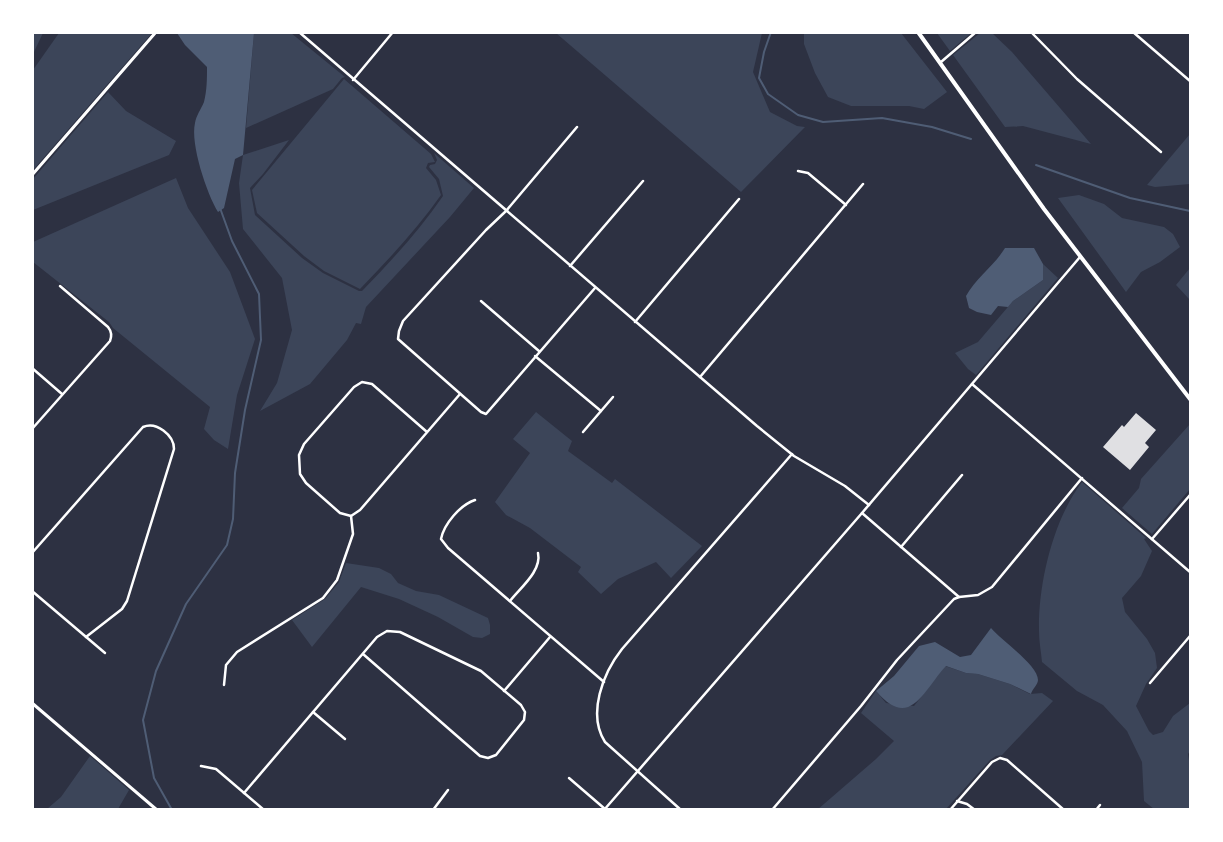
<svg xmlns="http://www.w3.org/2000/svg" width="1223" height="842" viewBox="0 0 1223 842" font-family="Manrope,sans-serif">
  <rect width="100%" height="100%" fill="#2d3142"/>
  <g fill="#3c4559">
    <polygon points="33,32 43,33 33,54 32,33"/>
    <polygon points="59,33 152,33 33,170 33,70"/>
    <polygon points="254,33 291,33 345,77 342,78 333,89 246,128"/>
    <polygon points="556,33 762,33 753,72 770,112 797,126 805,127 741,192"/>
    <polygon points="804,33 901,33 947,92 924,109 909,106 851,106 828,97 815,73 804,44"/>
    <polygon points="937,33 971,33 950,51"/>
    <polygon points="980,33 992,33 1012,52 1091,144 1023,126 1005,127 953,55"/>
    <path d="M344,79L431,154L435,162L428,163L426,168L436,180L441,195C417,229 389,259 360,289L324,271L304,256L257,213L252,190Z"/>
    <polygon points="108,92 126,111 176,141 169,155 33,210 33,179"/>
    <polygon points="1190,134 1190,184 1155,187 1147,185"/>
    <path d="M289,140L263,174L250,188L255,215L302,258L323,273L359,291H362C391,261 419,231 443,196L439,179L429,167L430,165L435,164L437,160L434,153L474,188L450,217L366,307L361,324L356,323L347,340L310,384L260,411L277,383L292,330L282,278L243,229L239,183L243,155Z"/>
    <polygon points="176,178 188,208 230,272 255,339 237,395 228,449 214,440 204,429 210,407 113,328 109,322 33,262 33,242"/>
    <polygon points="1079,195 1104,204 1122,218 1164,227 1173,234 1180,247 1160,262 1141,272 1126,292 1058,198"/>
    <polygon points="1043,264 1058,278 976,375 968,369 955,353 978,342 1013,301 1043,280"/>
    <polygon points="1190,268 1190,300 1176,285"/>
    <polygon points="536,412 572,441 568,451 612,483 615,479 702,546 671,578 656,562 618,579 601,594 578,572 581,567 530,528 506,515 495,502 530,453 513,439"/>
    <polygon points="1190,424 1190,489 1152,534 1122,508 1139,488 1141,479"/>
    <path d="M1082,482L1146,538L1144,539L1152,551L1141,576L1122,598L1125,612L1147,639L1155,653L1157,668L1146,684L1136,706L1149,731L1153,735L1163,732L1173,716L1190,703V751L1188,754L1190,767V809H1154L1144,801L1142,762L1127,731L1103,705L1077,691L1042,662C1041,652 1039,641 1039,631C1038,584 1053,520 1082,482Z"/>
    <polygon points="346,563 379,568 391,574 398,583 416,591 439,595 488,618 490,625 490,634 482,638 473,637 438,617 399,599 361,587 312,647 292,620 325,599 339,582"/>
    <polygon points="945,666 966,673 978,674 1010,684 1030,694 1042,693 1053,701 1002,755 996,756 990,760 946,809 817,810 876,759 894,741 861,713 876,691 886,703 914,706"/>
    <polygon points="90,756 129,790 118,809 47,809 61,797"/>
  </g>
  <g fill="#4f5d75">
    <path d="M177,33H254L243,155L235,159L224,208L218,212C207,194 190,144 195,123C196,116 201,109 204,102C207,90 207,79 207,67L185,45Z"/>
    <path d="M1005,248H1034L1043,264V280L1013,301L1008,307L998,306L991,315L977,312L969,308L966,296C976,278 994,266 1005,248Z"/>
    <path d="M991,628C1002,641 1038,665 1038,680C1038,685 1032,689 1031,694L1010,684L978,674L966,673L946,666C923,691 910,731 876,691L894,676L919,646L935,642L960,657L971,655Z"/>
  </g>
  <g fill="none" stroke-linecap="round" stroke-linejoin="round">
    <g stroke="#4f5d75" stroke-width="2">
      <polyline points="771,32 764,52 759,78 768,94 798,115 823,122 882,118 932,127 971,139"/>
      <polyline points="1036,165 1130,198 1190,211"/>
      <polyline points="172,810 154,778 143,720 156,671 186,604 227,545 233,519 235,473 245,410 261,340 259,294 232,241 220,208"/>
    </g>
  </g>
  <polygon fill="#e0e0e3" points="1136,413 1156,430 1145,443 1149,447 1130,470 1103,447 1122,425 1124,427"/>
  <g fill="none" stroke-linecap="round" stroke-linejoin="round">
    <g stroke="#fff" stroke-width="2.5">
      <polyline points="299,32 757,426 794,456 845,486 869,505"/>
      <polyline points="1031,32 1077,79 1161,152"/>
      <polyline points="1133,32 1190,81"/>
      <polyline points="941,62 976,32"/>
      <polyline points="353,80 393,32"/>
      <polyline points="577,127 506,211 486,230 403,321 399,331 398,339 481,412 486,414 595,288"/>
      <polyline points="798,171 808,173 846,205"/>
      <polyline points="570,266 643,181"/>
      <polyline points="481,301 539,351"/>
      <polyline points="635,322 739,199"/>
      <polyline points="535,356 601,411"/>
      <polyline points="32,368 62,394"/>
      <polyline points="700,377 863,184"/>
      <polyline points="972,384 1190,572"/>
      <path d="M32,429L110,341C112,336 112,332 108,327L60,286"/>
      <polyline points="427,432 372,384 362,382 354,387 304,444 299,455 300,474 306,483 340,513 351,516 360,510 460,394"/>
      <polyline points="583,432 613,397"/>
      <path d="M475,500C460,505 444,524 441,539L448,548L604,682"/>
      <polyline points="862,513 959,597 978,595 992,587 1082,478"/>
      <polyline points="1152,539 1190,495"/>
      <polyline points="901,547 962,475"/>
      <path d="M32,553L143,427C156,421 174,435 174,449L127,601L122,609L86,637"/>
      <polyline points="32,591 105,653"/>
      <path d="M510,601C520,588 542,571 538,553"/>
      <polyline points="1150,683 1190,636"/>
      <polyline points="224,685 226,665 237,652 323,598 337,580 353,534 351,516"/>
      <polyline points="504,691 550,637"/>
      <polyline points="313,712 345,739"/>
      <polyline points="201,766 216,769 264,810"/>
      <polyline points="569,778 605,809"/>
      <polyline points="244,793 377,637 387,631 400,632 481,671 521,705 525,712 524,720 496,755 488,758 480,756 363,654"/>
      <polyline points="957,801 967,804 975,810"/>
      <polyline points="433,810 448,790"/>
      <polyline points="604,810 862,513 1080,257"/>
      <path d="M681,810L605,742C587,714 603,673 622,649L792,454"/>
      <polyline points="772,810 861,706 897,660 954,599 959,597"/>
      <polyline points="950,810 992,762 1000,758 1007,760 1064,810"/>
      <polyline points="1096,810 1100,805"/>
    </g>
    <g stroke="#fff" stroke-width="3">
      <polyline points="32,175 156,32"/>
      <polyline points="32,703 157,810"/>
    </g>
    <polyline stroke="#fff" stroke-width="4" points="918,32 1044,209 1190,399"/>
  </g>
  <rect width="1223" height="842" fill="none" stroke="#ffffff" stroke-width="68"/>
</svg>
